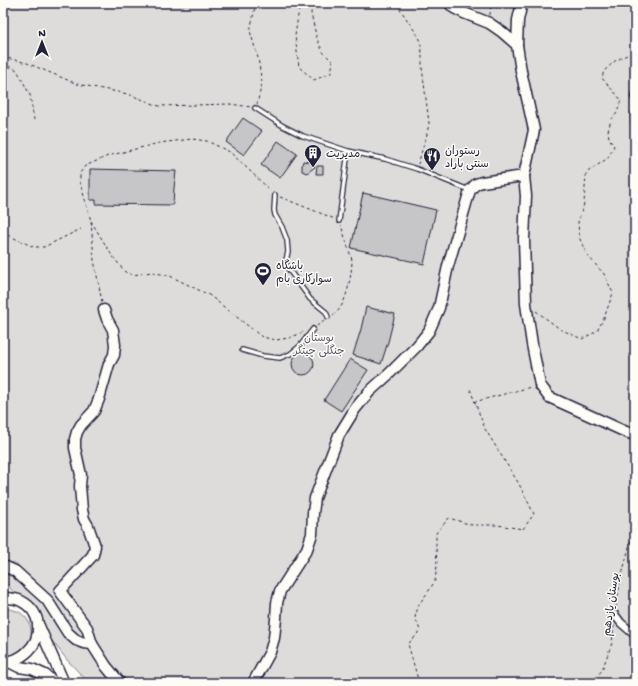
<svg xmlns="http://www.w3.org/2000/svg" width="638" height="686" viewBox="0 0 638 686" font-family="'Gochi Hand','Playpen Sans Arabic',sans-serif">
  <rect width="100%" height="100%" fill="#fdfcf7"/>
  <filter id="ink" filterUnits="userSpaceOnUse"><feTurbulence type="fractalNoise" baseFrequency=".025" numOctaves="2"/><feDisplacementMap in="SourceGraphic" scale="8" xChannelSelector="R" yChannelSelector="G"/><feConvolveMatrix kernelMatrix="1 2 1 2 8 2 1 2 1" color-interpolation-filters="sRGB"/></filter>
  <g filter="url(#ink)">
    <g fill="#dddcdb" stroke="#807f8b">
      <polygon points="3,3 635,3 635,683 89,683 68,661 3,579"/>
      <path d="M3,609C40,607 41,657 3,656Z"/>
    </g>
    <g fill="#c6c6c8" stroke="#22223b">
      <polygon points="243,118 262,131 244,155 226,142"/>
      <polygon points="278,141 297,154 280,178 261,165"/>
      <polygon points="303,161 311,162 315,167 307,173 302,171 302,166"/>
      <polygon points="317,166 323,166 323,174 316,174"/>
      <polygon points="90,169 176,171 174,188 173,205 96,204 96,200 90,200"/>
      <polygon points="363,193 436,210 424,264 351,248"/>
      <polygon points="366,307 395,314 388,342 381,364 353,355 361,329"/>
      <circle cx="303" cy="364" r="11"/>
      <polygon points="350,359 368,370 341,411 324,400"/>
    </g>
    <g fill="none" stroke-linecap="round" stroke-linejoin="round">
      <defs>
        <g id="lane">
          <polyline points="255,108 283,126 303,136 348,151 385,159 417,169 469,190"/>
          <polyline points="275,195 274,210 275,215 282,227 287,240 288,252 286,260 287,267 310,299 326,312 328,317"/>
          <polyline points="339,221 348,151"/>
          <polyline points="242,350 263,356 280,358 290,354 300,346 313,329"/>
        </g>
        <g id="street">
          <polyline points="635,95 635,97"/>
          <polyline points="635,115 635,121"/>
          <polyline points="615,615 621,623 635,635"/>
        </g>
        <g id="secondary">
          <polyline points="449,3 454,8 464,13 489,23 502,32 517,45"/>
          <polyline points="522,3 518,20 517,45 521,71 534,130 524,176 526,196 524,239 526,304 532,344 540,385 549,397 626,432 635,435"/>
          <polyline points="104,310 107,319 113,330 115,345 114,355 109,364 99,399 94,411 81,425 77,432 75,439 75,448 81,475 80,486 82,510 84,519 88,526 95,546 93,555 60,591 87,628 92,644 106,666 120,683"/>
          <polyline points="3,567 6,567 15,571 47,600 68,633 76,640 84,643 92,644"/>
          <path d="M3,598C9,598 16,598 21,601C43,612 43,639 26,653C19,659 12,662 3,661"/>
          <polyline points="39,626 64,683"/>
          <polyline points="9,662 19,667 32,669 45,675 55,683"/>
          <polyline points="253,683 270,652 274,638 276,619 277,603 280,591 307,549 312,534 313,513 315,498 339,435 355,409 369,392 389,374 417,346 429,331 439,308 448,266 470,190 476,184 482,182 524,176"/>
        </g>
      </defs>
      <use href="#lane" stroke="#22223b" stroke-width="6"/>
      <use href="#street" stroke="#22223b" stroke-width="10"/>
      <use href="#secondary" stroke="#22223b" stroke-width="13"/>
      <g stroke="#22223b" stroke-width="1" stroke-dasharray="3 3" stroke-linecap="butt">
        <polyline points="256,3 250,31 258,58 262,83 257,104"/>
        <polyline points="301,3 299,9 295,36 299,67 314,80 331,73 333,62 323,52 317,39 311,14 312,3"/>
        <polyline points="396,3 420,39 422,53 422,67 429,123 427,134 418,164"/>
        <polyline points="490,15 491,3"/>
        <polyline points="3,57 27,63 77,84 128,94 159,106 230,104 251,107"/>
        <polyline points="3,64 17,70 30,95 34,120"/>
        <polyline points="280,197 335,219"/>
        <polyline points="91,221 111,254 124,271 127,273 133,275 152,272 170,276 209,295 262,337 276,340 289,338 303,332"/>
        <polyline points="3,233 34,247 44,247 81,229"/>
        <polyline points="102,302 94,260 91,221 80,182 80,173 85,166 108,156 159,143 192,139 207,141 230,152 271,191"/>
        <path d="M536,311L560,329L582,339L597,331L604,318L613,293L604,274L587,255L579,237L578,222L584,204L586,173L608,158L614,146L609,138L608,131L611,120L617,113L621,100C615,92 608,86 602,78L604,71L615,61L635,51"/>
        <path d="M333,315C346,309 352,274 352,260L341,225"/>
        <polyline points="317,326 324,320"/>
        <polyline points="474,402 531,387"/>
        <polyline points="616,608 620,583 635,523"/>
        <polyline points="419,683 408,644 415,637 420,630 415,617 419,604 428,592 435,581 437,565 436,546 436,533 449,518 472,525 497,525 523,529 534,514 519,484 485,429 470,389"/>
        <polyline points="592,683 602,670 612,643 614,625"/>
      </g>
      <use href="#lane" stroke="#fdfcf7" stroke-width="3.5"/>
      <use href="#street" stroke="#fdfcf7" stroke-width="7"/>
      <use href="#secondary" stroke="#fdfcf7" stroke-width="10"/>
    </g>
  </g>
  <defs>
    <symbol id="building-pin" viewBox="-11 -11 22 30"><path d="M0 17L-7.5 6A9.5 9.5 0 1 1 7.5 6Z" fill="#22223b" stroke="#fdfcf7"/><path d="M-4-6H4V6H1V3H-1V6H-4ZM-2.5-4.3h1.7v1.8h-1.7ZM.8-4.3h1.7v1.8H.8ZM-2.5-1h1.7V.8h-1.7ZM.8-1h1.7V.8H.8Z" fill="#fff"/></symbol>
    <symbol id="restaurant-pin" viewBox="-11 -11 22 30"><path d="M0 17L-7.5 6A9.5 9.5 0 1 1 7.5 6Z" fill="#22223b" stroke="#fdfcf7"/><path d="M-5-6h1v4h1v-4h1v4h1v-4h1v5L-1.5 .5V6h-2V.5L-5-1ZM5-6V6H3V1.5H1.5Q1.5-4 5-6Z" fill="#fff"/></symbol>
    <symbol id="stadium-pin" viewBox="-11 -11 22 30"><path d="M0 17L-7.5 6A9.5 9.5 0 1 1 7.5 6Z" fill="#22223b" stroke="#fdfcf7"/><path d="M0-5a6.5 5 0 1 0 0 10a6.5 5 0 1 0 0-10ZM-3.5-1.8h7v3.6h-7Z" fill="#fff"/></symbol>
  </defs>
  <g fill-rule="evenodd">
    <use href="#building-pin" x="303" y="143" width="20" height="27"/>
    <use href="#restaurant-pin" x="422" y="146" width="20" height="27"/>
    <use href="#stadium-pin" x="253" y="261" width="20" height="27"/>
  </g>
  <g text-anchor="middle" stroke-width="3" stroke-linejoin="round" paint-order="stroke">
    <g font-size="11" fill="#22223b" stroke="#fdfcf7" text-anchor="start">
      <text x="445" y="154">رستوران<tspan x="445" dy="13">سنتی باراد</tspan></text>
      <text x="326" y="157">مدیریت</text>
      <text x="276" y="269">باشگاه<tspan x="276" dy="13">سوارکاری بام</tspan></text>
    </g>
    <g font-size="11" fill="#5a5a6b" stroke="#fdfcf7">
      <text x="319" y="341">بوستان<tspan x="319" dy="13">جنگلی چیتگر</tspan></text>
    </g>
    <g font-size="11" fill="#22223b" stroke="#fdfcf7">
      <text transform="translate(610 604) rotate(-82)" y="4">بوستان یازدهم</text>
    </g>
  </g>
  <rect width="638" height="686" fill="none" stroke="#fdfcf7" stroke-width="16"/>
  <rect x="8" y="8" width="622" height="670" fill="none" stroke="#22223b" stroke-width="1.5" filter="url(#ink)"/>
  <g transform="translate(42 42)" stroke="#fdfcf7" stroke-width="3" paint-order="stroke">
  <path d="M0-3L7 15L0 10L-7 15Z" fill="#22223b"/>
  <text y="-6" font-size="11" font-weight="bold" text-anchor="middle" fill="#22223b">N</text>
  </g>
</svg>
